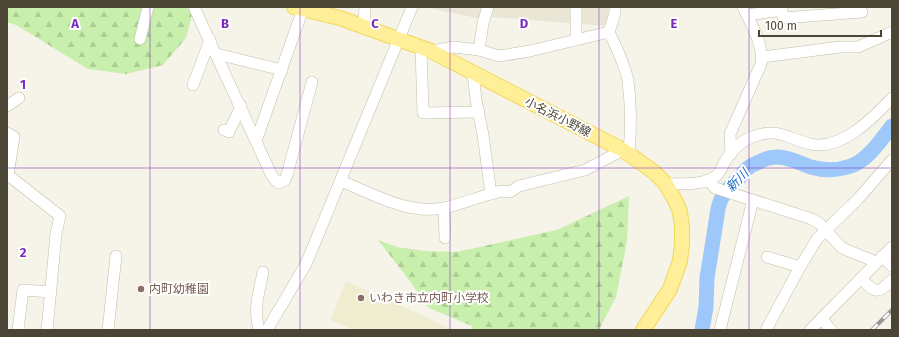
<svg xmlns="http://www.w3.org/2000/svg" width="899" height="337" viewBox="0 0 899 337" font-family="'Fira Sans','Noto Sans JP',sans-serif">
  <defs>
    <pattern id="forest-firs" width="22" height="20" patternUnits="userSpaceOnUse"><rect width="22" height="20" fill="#c8efac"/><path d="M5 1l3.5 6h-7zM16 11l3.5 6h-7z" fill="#adce95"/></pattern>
  </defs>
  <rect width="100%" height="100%" fill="#f6f3e8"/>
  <g fill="#eae6d5">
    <polygon points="425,7 484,7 481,19"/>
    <polygon points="493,7 609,7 607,26 492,17"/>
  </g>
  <polygon fill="#f0ecd0" points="346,281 421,315 453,330 350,330 350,328 330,320"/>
  <g fill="url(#forest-firs)">
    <polygon points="7,7 194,7 186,38 163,65 126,74 88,69 16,25 7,22"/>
    <polygon points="629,196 627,241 616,297 599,330 471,330 472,326 429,308 406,276 378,240 397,247 425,251 457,252 557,230"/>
  </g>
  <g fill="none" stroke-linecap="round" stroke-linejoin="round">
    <path stroke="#9ec8f9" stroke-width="15" d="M702,330L706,307L707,278L718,209C722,192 729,188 740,177C743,174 745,170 748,168C751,165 755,164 759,162C779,151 793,161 811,167C824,171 839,170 851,166C868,160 881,140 892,126"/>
    <defs>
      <g id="minor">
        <polyline points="194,7 271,174 275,180 279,183 285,180 287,175 312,82"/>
        <path d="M615,7V13L609,32C616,47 625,64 628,81C631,104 631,130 629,153"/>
        <polyline points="747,15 782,10 783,18 862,12"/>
        <polyline points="364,26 365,7"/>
        <polyline points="140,39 148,7"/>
        <polyline points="576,40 576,7"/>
        <polyline points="421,48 423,113 479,112"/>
        <polyline points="479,50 483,23 488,7"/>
        <polyline points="431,51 454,47 479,50 499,56 530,51 609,32"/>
        <polyline points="217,54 282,70"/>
        <polyline points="762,57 840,47 858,47 892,32"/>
        <polyline points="193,85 210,40"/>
        <polyline points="7,106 19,98"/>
        <polyline points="224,130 229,132 241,106"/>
        <polyline points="7,133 14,137 8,175 60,216 56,234 47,330"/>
        <polyline points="256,141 303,9"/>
        <path d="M731,154L730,134L761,64C764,45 751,24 743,7"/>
        <polyline points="708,180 715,188 812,219 820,224 842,248 876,262"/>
        <path d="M341,181C373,194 408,215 444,208C459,205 475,198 491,194L483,135L476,100L473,74"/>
        <path d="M666,184C680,183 704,186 716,176C720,173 722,168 724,163C731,151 739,142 752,137C778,127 786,138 810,144C841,151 873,118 892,98"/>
        <polyline points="491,194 501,191 510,192 519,186 585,170 623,150"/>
        <polyline points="444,208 445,238"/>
        <polyline points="882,256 892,266"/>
        <polyline points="767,257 800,267"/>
        <path d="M861,278C875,293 877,295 892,280"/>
        <polyline points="822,319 831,330"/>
        <polyline points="18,330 23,290 51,292"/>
        <polyline points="108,330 116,256"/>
        <path d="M259,330C253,310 259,292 263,272"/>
        <polyline points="267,330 306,264 412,7"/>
        <polyline points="720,330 753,200"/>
        <polyline points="766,330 800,267 817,239 858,199 892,160"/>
        <polyline points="810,330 892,247"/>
      </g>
      <polyline id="major" points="294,7 340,18 431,51 623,150 654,172 666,184 676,202 680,212 682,228 682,243 680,261 670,289 643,330"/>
    </defs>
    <use href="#minor" stroke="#c3bda9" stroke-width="12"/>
    <use href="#major" stroke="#f2d85a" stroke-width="16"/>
    <use href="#minor" stroke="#fff" stroke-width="11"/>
    <use href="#major" stroke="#ffef98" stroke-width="14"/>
    <defs>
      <polyline id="rail" points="872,330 892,310"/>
    </defs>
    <use href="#rail" stroke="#989898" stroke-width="4"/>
    <use href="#rail" stroke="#fff" stroke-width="2.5" stroke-dasharray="8" stroke-linecap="butt"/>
  </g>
  <path fill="none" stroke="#7b2cbf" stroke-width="1" stroke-opacity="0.55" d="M150,7V330M300,7V330M450,7V330M599,7V330M749,7V330M7,168H892"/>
  <g fill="#8d6e63" stroke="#fff" stroke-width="1.5">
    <circle cx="141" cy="289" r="4"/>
    <circle cx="361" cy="298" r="4"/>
  </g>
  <g text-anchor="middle" stroke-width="4" stroke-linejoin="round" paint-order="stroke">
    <g font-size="12" fill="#4a4535" stroke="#fff">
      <text transform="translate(558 117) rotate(27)" y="4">小名浜小野線</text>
    </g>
    <g font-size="12" fill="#785e54" stroke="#fff" text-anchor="start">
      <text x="149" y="293">内町幼稚園</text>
      <text x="369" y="302">いわき市立内町小学校</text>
    </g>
    <g font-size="13" font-style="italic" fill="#216ac4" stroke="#fff">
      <text transform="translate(737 180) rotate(-46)" y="5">新川</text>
    </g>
  </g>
  <g font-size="13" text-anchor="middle" font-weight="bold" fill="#7b2cbf" stroke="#fff" stroke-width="4" stroke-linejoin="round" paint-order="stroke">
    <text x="75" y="28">A</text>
    <text x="225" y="28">B</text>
    <text x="375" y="28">C</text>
    <text x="524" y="28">D</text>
    <text x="674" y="28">E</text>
    <text x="23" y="89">1</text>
    <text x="23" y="257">2</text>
  </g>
  <rect width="899" height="337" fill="none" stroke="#4a4535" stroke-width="16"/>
  <path d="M759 30v6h122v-6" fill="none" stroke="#4a4535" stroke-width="2"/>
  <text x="765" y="30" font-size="12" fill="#4a4535" stroke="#ffffff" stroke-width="3" paint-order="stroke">100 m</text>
</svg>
